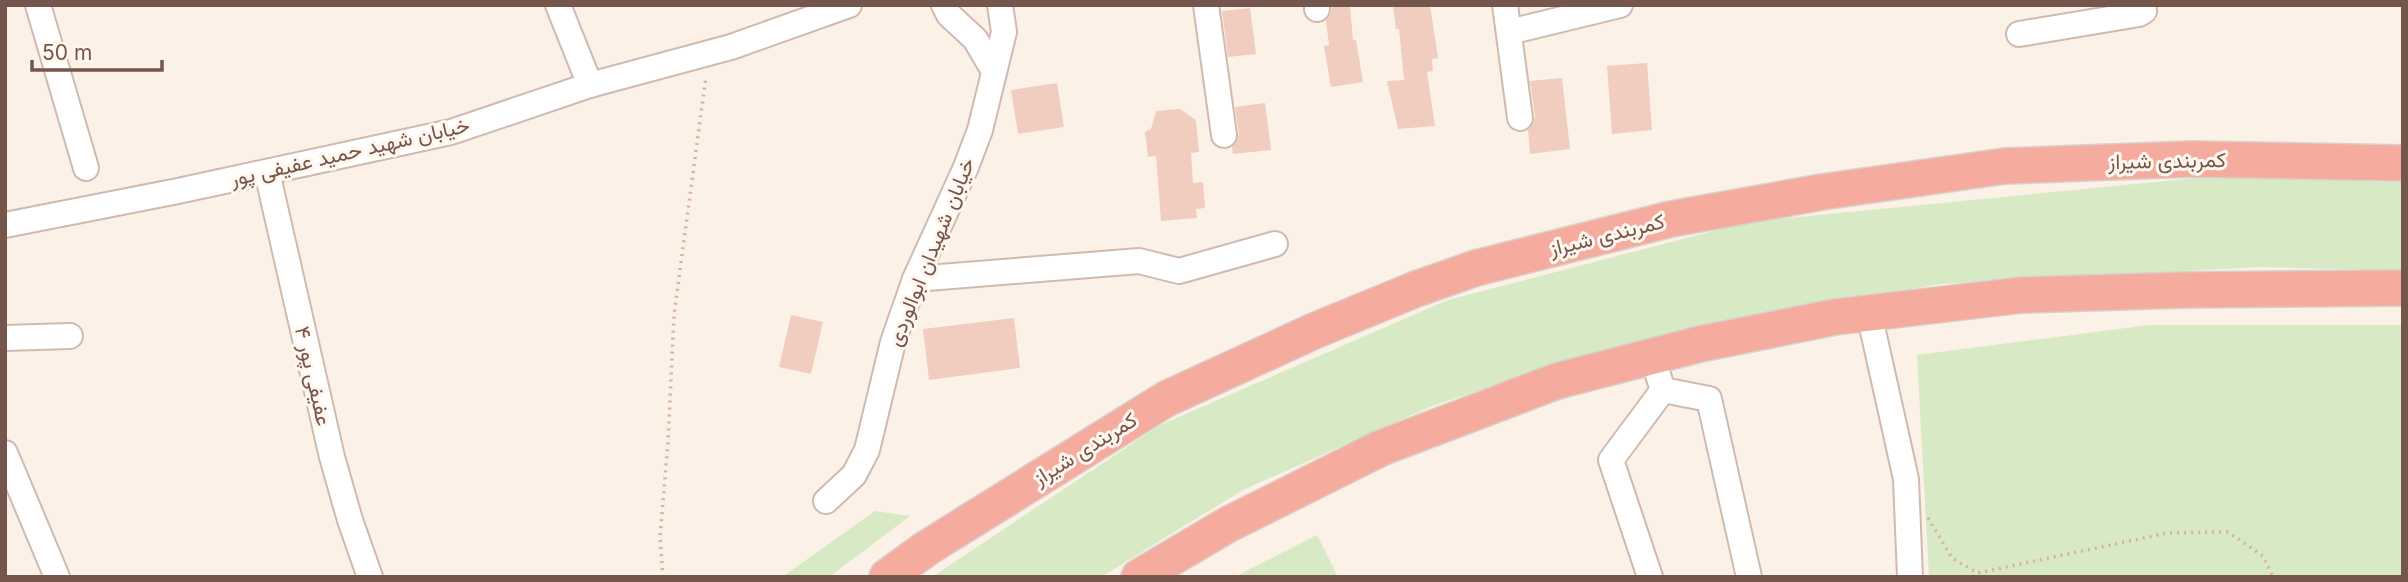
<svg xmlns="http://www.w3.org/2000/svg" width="2408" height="582" viewBox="0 0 2408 582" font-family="Inter,Vazirmatn,sans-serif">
  <rect width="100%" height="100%" fill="#fcf1e7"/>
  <g fill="#d8eac5">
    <polygon points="2206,177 2403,182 2403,271 2260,267 1941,284 1783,311 1587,355 1432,406 1243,490 1101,577 932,577 1160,425 1448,300 1748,222"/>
    <polygon points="2149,325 2403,325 2403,577 1929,577 1917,355"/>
    <polygon points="875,511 910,516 829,577 782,577"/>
    <polygon points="1317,535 1338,577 1234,577"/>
  </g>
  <g fill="#f1cdbf">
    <polygon points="1332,5 1350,5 1353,40 1356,40 1363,82 1331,87 1324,46 1329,45 1326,20 1330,16"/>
    <polygon points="1393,5 1430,5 1438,58 1432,59 1433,71 1427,72 1435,126 1398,129 1387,81 1404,80 1399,29 1396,29"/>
    <polygon points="1250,8 1256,54 1228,57 1222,11"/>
    <polygon points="1647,63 1652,130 1612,134 1607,66"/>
    <polygon points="1562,78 1570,149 1530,154 1528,130 1533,124 1535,116 1530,81"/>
    <polygon points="1057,83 1064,127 1018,134 1011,90"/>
    <polygon points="1265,103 1271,150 1233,154 1232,147 1237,141 1239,134 1235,107"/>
    <polygon points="1180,109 1196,120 1199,152 1191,153 1193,183 1203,182 1205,208 1196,209 1197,218 1161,221 1156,156 1148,157 1145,132 1151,129 1156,111"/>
    <polygon points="791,315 823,322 811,374 779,367"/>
    <polygon points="1014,318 1020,368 929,380 923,329"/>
  </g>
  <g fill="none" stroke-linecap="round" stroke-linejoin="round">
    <defs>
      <g id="minor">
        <polyline points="38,5 86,168"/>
        <polyline points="558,5 590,85"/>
        <polyline points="944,5 949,15 975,39 994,71"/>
        <polyline points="1206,5 1224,135"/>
        <polyline points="1317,5 1317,9"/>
        <polyline points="1505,5 1520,118"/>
        <polyline points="1509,32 1620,5"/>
        <polyline points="2019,34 2139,14 2144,11 2143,5"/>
        <polyline points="267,172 332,457 350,520 370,577"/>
        <polyline points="5,225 178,191 451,132 590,85 731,47 849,5"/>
        <polyline points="915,279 1139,261 1179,271 1275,244"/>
        <polyline points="1869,313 1906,479 1910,577"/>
        <polyline points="5,338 70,336"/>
        <polyline points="1652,357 1663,390 1709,399 1749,577"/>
        <polyline points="5,453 57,577"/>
        <polyline points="826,501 854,475 867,450 893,342 915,279 966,167 980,130 1004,32 1000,5"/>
        <polyline points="1650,577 1611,460 1663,390"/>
      </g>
      <g id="highway">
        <polyline points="887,577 927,548 1166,399 1314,331 1416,289 1476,268 1671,219 1822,192 2005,166 2192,159 2403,163"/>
        <polyline points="1139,577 1229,524 1381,448 1557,381 1700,344 1835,317 2022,295 2183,290 2403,288"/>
      </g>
    </defs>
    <use href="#minor" stroke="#d0bab0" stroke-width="28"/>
    <use href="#highway" stroke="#d8d0cd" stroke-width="38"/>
    <g stroke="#d6b0a2" stroke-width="3.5" stroke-dasharray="2 5" stroke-linecap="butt">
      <polyline points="1928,518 1952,558 1978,573 2167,533 2228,532 2263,556 2273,577"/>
      <polyline points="663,577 660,537 668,442 674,315 706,76"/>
    </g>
    <use href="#minor" stroke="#fff" stroke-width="24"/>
    <use href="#highway" stroke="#f5ac9f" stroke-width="35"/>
  </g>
  <g text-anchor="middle" stroke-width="6" stroke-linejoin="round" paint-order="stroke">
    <g font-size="21" fill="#75564c" stroke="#fff6ed">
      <text transform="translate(350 152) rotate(-13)" y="7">خیابان شهید حمید عفیفی پور</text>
      <text transform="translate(2167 161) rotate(-1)" y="7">کمربندی شیراز</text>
      <text transform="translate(1607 235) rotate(-14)" y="7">کمربندی شیراز</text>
      <text transform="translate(931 252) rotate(-68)" y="7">خیابان شهیدان ابوالوردی</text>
      <text transform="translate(313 376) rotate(77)" y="7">عفیفی پور ۴</text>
      <text transform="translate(1085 449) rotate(-32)" y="7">کمربندی شیراز</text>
    </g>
  </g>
  <rect width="2408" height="582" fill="none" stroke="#75564c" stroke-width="14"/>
  <path d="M32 60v10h130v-10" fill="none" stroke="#75564c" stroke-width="3.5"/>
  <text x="42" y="60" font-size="21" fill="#75564c" stroke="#fff6ed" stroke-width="5" paint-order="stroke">50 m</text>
</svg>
